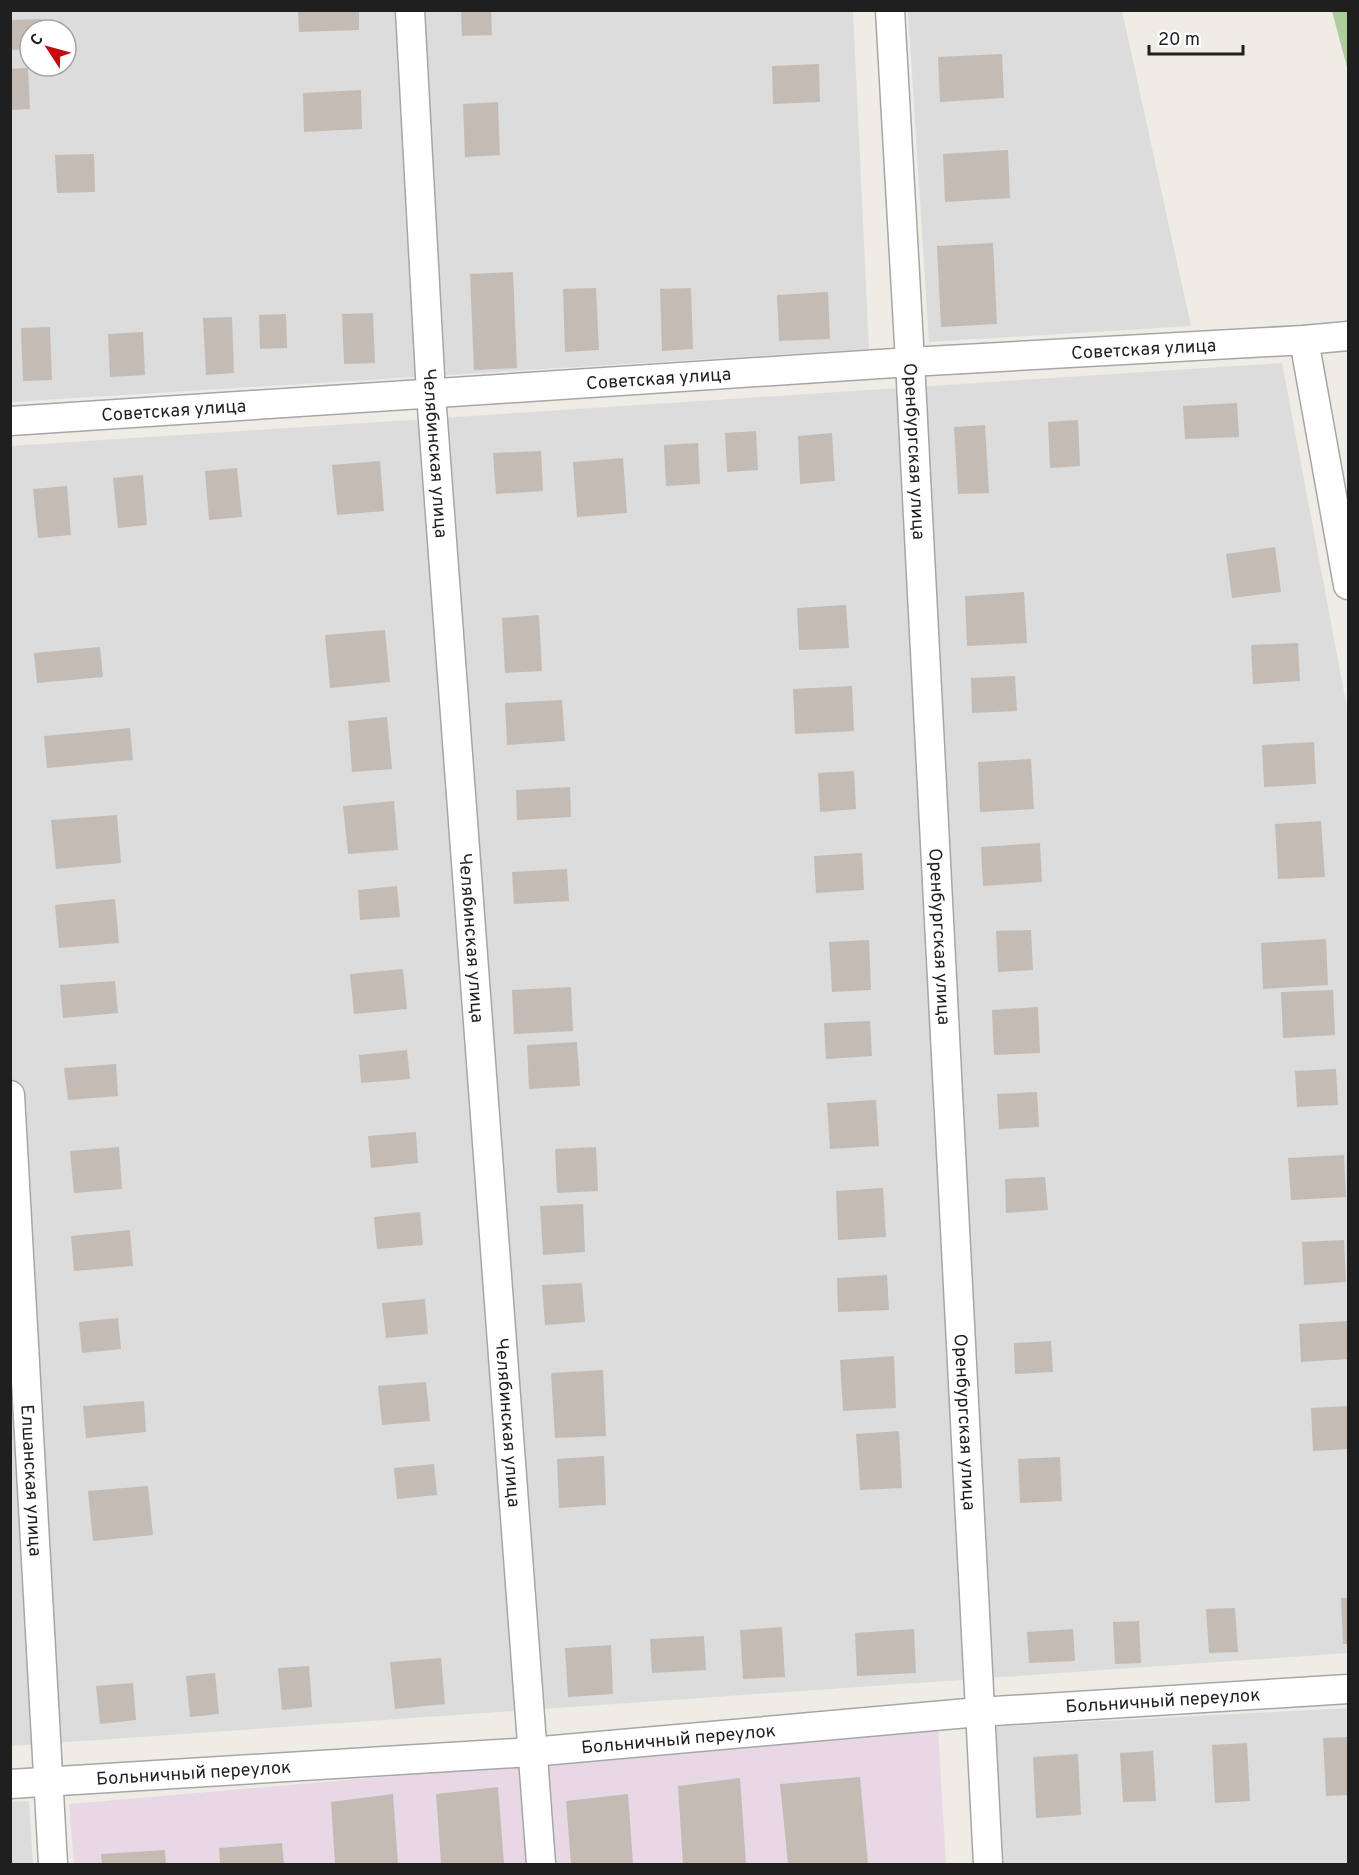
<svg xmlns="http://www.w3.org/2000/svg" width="1359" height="1875" viewBox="0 0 1359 1875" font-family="Overpass,sans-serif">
  <rect width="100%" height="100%" fill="#efece6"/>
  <g fill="#dddcdc" fill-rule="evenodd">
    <path d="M11,11H853L869,349L11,402ZM30,30H66V66H30Z"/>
    <polygon points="908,11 1122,11 1191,326 929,342"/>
    <polygon points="1282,363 1348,713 1348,1653 11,1746 11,446"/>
    <polygon points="1348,1708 1348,1864 998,1864 991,1727"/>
    <polygon points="29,1801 33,1864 11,1864 11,1802"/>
  </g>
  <polygon fill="#e8d8e6" points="938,1729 946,1864 74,1864 69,1804"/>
  <polygon fill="#accd9c" points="1332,11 1348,11 1348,71"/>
  <g fill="#c4bbb5">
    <polygon points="298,10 359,10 359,30 299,32"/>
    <polygon points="461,10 491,10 492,35 462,36"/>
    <polygon points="42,19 43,30 30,30 30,49 10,50 10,20"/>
    <polygon points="1002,54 1004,98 940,102 938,57"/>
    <polygon points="819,64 820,102 773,104 772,66"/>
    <polygon points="28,68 30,109 10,110 10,69"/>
    <polygon points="361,90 362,129 304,132 303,93"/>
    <polygon points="498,102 500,155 465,157 463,104"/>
    <polygon points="1008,150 1010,198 945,202 943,154"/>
    <polygon points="94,154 95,192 57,193 55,155"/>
    <polygon points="993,243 997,324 941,327 937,246"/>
    <polygon points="513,272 517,368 474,370 470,274"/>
    <polygon points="596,288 599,350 565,352 563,289"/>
    <polygon points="691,288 693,349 662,351 660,289"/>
    <polygon points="828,292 830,339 779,341 777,295"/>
    <polygon points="373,313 375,363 344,364 342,314"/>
    <polygon points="286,314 287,348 260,349 259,315"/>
    <polygon points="232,317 234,373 206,375 203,318"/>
    <polygon points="50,327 52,380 23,381 21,328"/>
    <polygon points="143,332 145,375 110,377 108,334"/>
    <polygon points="1237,403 1239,437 1185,439 1183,406"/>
    <polygon points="1078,420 1080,466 1050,468 1048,422"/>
    <polygon points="985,425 989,493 958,494 954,427"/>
    <polygon points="756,431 758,470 727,472 725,433"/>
    <polygon points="832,433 835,481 800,484 798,436"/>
    <polygon points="698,443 700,484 666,486 664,445"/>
    <polygon points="541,451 543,491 496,494 493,453"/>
    <polygon points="623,458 627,513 577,517 573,462"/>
    <polygon points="380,461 384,511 337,515 332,465"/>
    <polygon points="237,468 242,517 209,520 205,471"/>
    <polygon points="143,475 147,525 118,528 113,478"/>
    <polygon points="67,486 71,535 38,538 33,489"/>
    <polygon points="1275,547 1281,592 1232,598 1226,554"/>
    <polygon points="1024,592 1027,643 967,646 965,596"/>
    <polygon points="846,605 849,648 799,650 797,608"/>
    <polygon points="539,615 542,671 505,673 502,618"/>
    <polygon points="385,630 390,682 330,688 325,635"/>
    <polygon points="1298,643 1300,681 1253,684 1251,645"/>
    <polygon points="100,647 103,677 37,683 34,653"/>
    <polygon points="1015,676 1017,711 972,713 971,678"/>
    <polygon points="852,686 854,731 795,734 793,689"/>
    <polygon points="562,700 565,741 507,745 505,703"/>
    <polygon points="387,717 392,769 352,772 348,721"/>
    <polygon points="130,728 133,760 47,768 44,736"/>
    <polygon points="1314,742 1316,784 1264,787 1262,745"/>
    <polygon points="1031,759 1034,809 980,812 978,762"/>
    <polygon points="854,771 856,809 820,812 818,773"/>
    <polygon points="570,787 571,817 517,820 516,790"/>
    <polygon points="394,801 398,850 348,854 343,806"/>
    <polygon points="117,815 121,863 56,869 51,820"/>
    <polygon points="1321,821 1325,877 1278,879 1275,824"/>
    <polygon points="1040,843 1042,882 983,886 981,847"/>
    <polygon points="862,853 864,890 816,893 814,856"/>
    <polygon points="567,869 569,901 514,904 512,872"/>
    <polygon points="397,886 400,917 360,920 358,890"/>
    <polygon points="115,899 119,943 59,948 55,905"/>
    <polygon points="1031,930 1033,970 998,972 996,931"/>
    <polygon points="1326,939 1328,985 1263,989 1261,943"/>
    <polygon points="869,940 871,990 832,992 829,942"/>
    <polygon points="403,969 407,1009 354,1014 350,974"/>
    <polygon points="115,981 118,1013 63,1018 60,985"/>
    <polygon points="571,987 573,1031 514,1034 512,990"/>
    <polygon points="1333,990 1335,1035 1283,1038 1281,992"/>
    <polygon points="1038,1007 1040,1053 994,1055 992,1010"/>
    <polygon points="870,1021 872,1056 826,1059 824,1023"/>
    <polygon points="577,1042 580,1086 529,1089 527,1045"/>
    <polygon points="407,1050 410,1079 361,1083 359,1055"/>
    <polygon points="116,1064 118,1096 68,1100 64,1068"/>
    <polygon points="1336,1069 1338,1105 1297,1107 1295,1071"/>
    <polygon points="1037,1092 1039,1127 999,1129 997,1094"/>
    <polygon points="876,1100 879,1146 830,1149 827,1103"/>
    <polygon points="416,1132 418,1163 371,1168 368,1136"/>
    <polygon points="119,1147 122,1189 74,1193 70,1151"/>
    <polygon points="596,1147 598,1191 557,1193 555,1149"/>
    <polygon points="1344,1155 1346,1197 1291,1200 1288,1158"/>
    <polygon points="1045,1177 1048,1210 1006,1213 1005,1179"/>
    <polygon points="883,1188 886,1237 838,1240 836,1191"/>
    <polygon points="583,1204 585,1252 543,1255 540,1206"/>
    <polygon points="420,1212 423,1245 377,1249 374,1217"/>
    <polygon points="130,1230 133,1266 74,1271 71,1236"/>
    <polygon points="1344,1240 1346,1282 1304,1285 1302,1242"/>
    <polygon points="887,1275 889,1310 838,1312 837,1278"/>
    <polygon points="582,1283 585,1322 545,1325 542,1285"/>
    <polygon points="425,1299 428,1334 386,1338 382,1303"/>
    <polygon points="118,1318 121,1349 82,1353 79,1322"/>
    <polygon points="1348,1321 1348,1359 1301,1362 1299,1324"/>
    <polygon points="1051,1341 1053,1372 1015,1374 1014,1343"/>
    <polygon points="894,1356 896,1408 843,1411 840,1360"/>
    <polygon points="603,1370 606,1436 555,1438 551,1373"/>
    <polygon points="426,1382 430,1421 382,1425 378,1386"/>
    <polygon points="144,1401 146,1432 86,1438 83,1406"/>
    <polygon points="1348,1406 1348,1449 1313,1451 1311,1408"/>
    <polygon points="899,1431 902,1488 860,1490 856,1434"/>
    <polygon points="604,1456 606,1505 559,1508 557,1459"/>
    <polygon points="1060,1457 1062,1501 1020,1503 1018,1459"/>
    <polygon points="434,1464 437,1495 397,1499 394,1468"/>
    <polygon points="148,1486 153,1535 93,1541 88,1491"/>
    <polygon points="1341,1598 1348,1598 1348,1644 1343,1644"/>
    <polygon points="1235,1608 1238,1652 1209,1653 1206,1609"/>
    <polygon points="1139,1621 1141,1663 1115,1664 1113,1622"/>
    <polygon points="782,1627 785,1677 743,1679 740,1630"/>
    <polygon points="914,1629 916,1673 857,1676 855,1633"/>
    <polygon points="1073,1629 1075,1661 1029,1663 1027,1632"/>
    <polygon points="704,1636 706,1670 652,1673 650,1639"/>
    <polygon points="611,1645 613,1694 568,1697 565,1648"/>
    <polygon points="441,1658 445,1704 395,1709 390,1662"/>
    <polygon points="309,1666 312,1707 282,1710 278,1668"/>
    <polygon points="215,1673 219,1714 190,1717 186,1676"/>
    <polygon points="133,1683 136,1720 100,1724 96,1686"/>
    <polygon points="1348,1737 1348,1795 1326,1796 1323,1738"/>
    <polygon points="1247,1743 1250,1801 1215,1803 1212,1745"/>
    <polygon points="1153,1751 1156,1801 1123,1802 1120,1753"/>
    <polygon points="1078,1754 1081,1815 1036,1818 1033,1757"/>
    <polygon points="860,1777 868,1864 788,1864 780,1784"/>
    <polygon points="740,1778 746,1864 683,1864 678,1786"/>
    <polygon points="498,1787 504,1864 441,1864 436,1794"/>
    <polygon points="393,1794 398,1864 335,1864 331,1802"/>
    <polygon points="628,1794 633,1864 571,1864 566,1801"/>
    <polygon points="282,1843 284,1864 220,1864 219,1848"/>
    <polygon points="165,1850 166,1864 102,1864 101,1854"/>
  </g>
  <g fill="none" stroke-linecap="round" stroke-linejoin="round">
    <defs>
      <g id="street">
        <path id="s1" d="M410,10L431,394L541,1864"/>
        <path id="s2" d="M890,10L910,362L988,1864"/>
        <polyline points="1304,340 1348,585"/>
        <path id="s3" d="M10,421L910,362L1304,340L1348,336"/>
        <path id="s4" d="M10,1095L53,1864"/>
        <path id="s5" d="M10,1784L531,1752L979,1712L1348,1689"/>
      </g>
    </defs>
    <use href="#street" stroke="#a6a6a6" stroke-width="31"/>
    <use href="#street" stroke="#fff" stroke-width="28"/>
  </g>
  <g text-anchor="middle" stroke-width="5" stroke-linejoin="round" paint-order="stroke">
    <g font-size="18" fill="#1f1f1f" stroke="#fff">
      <text dy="6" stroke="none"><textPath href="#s3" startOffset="1136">Советская улица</textPath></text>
      <text dy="6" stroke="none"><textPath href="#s3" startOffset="650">Советская улица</textPath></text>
      <text dy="6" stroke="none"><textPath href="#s3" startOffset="164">Советская улица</textPath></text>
      <text dy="6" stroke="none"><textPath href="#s2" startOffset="442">Оренбургская улица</textPath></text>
      <text dy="6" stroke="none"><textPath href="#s1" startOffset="444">Челябинская улица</textPath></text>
      <text dy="6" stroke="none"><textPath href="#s2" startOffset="928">Оренбургская улица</textPath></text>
      <text dy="6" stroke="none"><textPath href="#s1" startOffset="930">Челябинская улица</textPath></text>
      <text dy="6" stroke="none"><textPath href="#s1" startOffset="1416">Челябинская улица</textPath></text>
      <text dy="6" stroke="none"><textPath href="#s2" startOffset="1414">Оренбургская улица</textPath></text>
      <text dy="6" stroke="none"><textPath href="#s4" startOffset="386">Елшанская улица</textPath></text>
      <text dy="6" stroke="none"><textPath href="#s5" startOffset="1156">Больничный переулок</textPath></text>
      <text dy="6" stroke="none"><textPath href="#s5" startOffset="670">Больничный переулок</textPath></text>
      <text dy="6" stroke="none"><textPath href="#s5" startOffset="184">Больничный переулок</textPath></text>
    </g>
  </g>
  <rect width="1359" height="1875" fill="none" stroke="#1f1f1f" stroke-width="24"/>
  <g transform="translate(48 48) rotate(306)"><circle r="28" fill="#ffffff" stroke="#a5a5a5" stroke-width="1.5"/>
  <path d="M0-4.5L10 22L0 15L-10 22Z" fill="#c60810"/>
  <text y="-9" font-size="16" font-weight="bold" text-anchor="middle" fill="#1f1f1f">С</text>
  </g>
  <path d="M1149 45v9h94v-9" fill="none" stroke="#1f1f1f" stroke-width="3"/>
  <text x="1158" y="45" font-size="18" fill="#1f1f1f" stroke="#ffffff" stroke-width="4.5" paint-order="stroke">20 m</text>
</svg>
